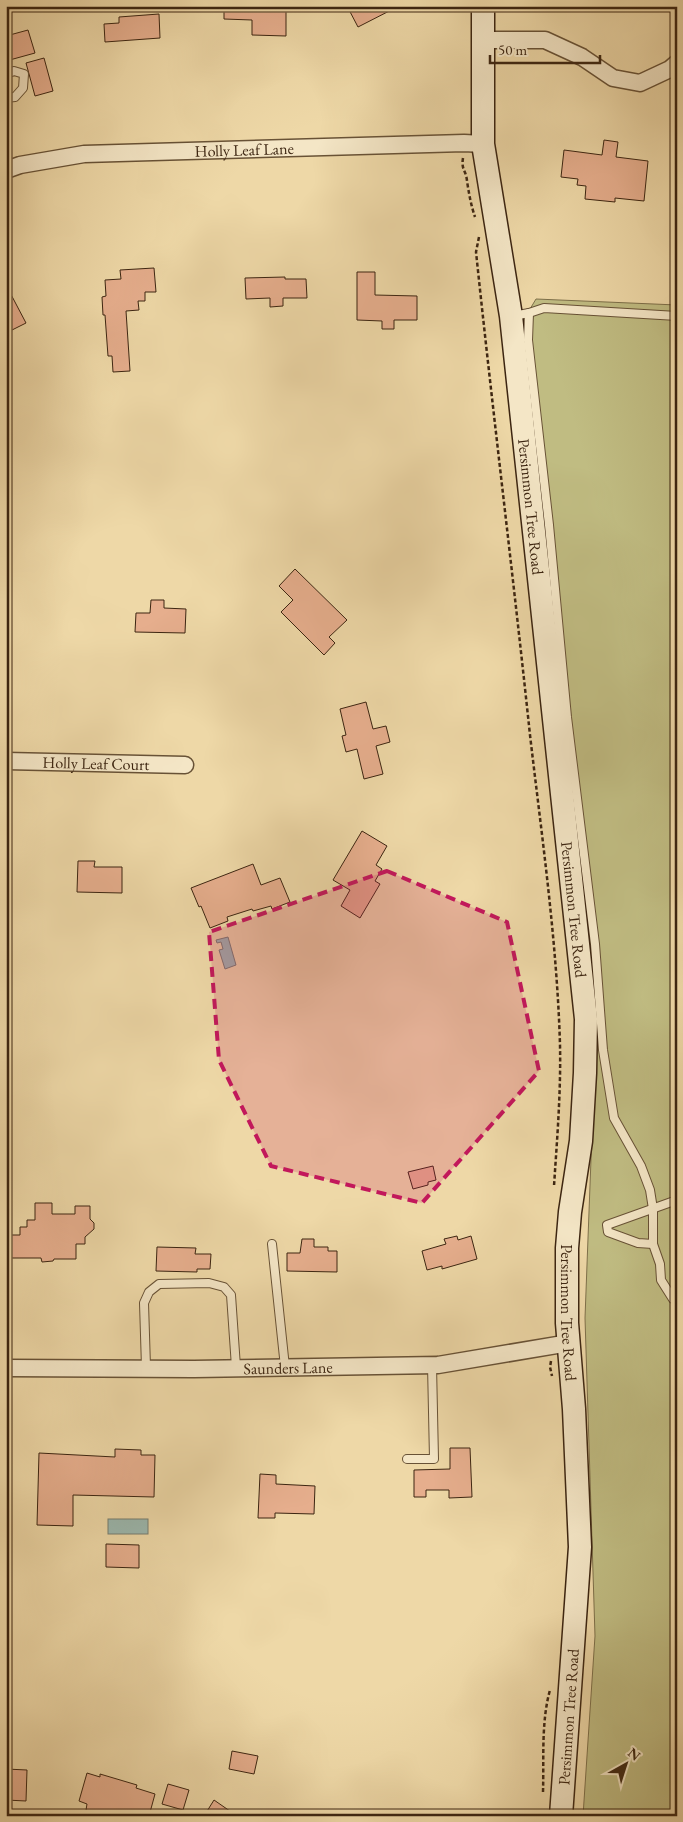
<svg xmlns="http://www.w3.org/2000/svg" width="683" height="1822" viewBox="0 0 683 1822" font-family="'EB Garamond',serif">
  <rect width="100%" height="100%" fill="#eed8a7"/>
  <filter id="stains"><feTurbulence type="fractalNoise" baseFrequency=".004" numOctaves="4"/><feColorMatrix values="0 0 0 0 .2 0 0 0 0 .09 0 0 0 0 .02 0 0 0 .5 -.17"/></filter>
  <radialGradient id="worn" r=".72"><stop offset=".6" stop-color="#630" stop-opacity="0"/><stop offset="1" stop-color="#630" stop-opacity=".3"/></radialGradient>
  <polygon fill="#c0bc82" stroke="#7e704a" points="536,299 677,305 677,1816 583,1816 595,1636 585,1318 591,1159 593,1012 518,329"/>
  <g fill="#9bb8af" stroke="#757d70">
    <polygon points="228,937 236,965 225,969 219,950 223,949 221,942 217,943 216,940"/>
    <rect x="108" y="1519" width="40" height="15"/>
  </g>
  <g fill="#e6ae8d" stroke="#3c2511">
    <polygon points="224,6 286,6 286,36 252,35 252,20 224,19"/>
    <polygon points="347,6 399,6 358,27"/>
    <polygon points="159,14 160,38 105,42 104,24 119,23 119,17"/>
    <polygon points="28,30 35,53 6,61 6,36"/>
    <polygon points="44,58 53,91 35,96 26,63"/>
    <polygon points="604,140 618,142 616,157 648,161 644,201 615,198 615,202 585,199 586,186 577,185 578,179 561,177 564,150 602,155"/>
    <polygon points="154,268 156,292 145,292 145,301 138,301 139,310 126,311 130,371 113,372 112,356 108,356 105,315 103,315 102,297 106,296 105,280 121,279 120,270"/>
    <polygon points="357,272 375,272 375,295 417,296 417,320 394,320 394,329 382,329 382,321 357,320"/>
    <polygon points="285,277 285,279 306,279 307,298 283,298 283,306 270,307 270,298 246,299 245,278"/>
    <polygon points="6,285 26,323 6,333"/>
    <polygon points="295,569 347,620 329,637 335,643 324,655 281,612 293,600 279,586"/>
    <polygon points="151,600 164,600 164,608 186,609 185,633 135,632 136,613 150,613"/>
    <polygon points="366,702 373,729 386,726 390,742 376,746 383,774 364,779 357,749 346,752 342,736 346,735 340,709"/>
    <polygon points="362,831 387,846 376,865 382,869 375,881 380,884 360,918 341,906 350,890 333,880"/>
    <polygon points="78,861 95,861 94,867 122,867 122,893 77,892"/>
    <polygon points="253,864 261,885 280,878 290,902 272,909 271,906 253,911 252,909 227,917 228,921 210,928 201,906 199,907 191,888"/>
    <polygon points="433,1166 436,1180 428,1182 428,1185 413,1189 408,1172"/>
    <polygon points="35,1203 52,1203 52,1214 75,1214 75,1206 90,1206 90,1219 94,1223 94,1229 85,1237 85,1244 76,1244 76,1259 54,1259 53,1261 42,1262 41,1258 6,1258 6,1235 20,1235 20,1227 27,1227 27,1220 35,1220"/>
    <polygon points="457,1236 458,1240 471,1236 477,1259 442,1269 442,1266 427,1270 422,1251 446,1244 444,1239"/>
    <polygon points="302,1239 314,1239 314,1247 328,1247 328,1251 337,1251 337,1272 287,1271 287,1253 300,1253"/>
    <polygon points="157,1247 196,1248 195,1254 211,1254 210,1269 197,1269 197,1272 156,1271"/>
    <polygon points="450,1448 470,1448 472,1497 449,1498 449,1490 426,1490 426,1497 414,1497 414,1470 450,1469"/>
    <polygon points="115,1449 141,1450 141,1455 155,1455 154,1497 73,1495 73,1526 37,1525 39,1453 115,1457"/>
    <polygon points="260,1474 276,1475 276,1484 315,1486 314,1514 275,1513 275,1518 258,1518"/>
    <polygon points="106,1544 139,1545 139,1568 106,1567"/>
    <polygon points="232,1751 258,1756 254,1774 229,1769"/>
    <polygon points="6,1769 27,1770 26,1801 6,1800"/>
    <polygon points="87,1773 100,1777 100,1774 137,1785 136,1788 155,1794 149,1816 98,1816 99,1814 86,1810 87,1804 79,1801"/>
    <polygon points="168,1784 189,1790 183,1810 162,1804"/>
    <polygon points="214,1800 237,1816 204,1816"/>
  </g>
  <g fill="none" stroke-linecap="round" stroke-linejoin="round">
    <defs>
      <g id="lane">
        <polyline points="6,74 14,71 24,74 23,88 15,97 6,98"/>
        <polyline points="529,313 528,340 549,525 567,717 595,944 603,1050 614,1118 641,1166 650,1190 653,1209 653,1244 660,1264 661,1280 673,1299 677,1301"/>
        <polyline points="513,316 529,313 544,308 677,316"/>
        <polyline points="272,1244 285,1367"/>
        <polyline points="653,1244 638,1243 608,1232 607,1225 677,1200"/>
        <polyline points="146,1367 144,1303 149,1292 159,1284 209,1283 224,1287 231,1295 236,1367"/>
        <polyline points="407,1459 434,1459 432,1365"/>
      </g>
      <g id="street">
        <polyline points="483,40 545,40 582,57 613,78 640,83 670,69 677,63"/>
        <path id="s1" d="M6,170L20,165L84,154L464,143L483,144"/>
        <path id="s2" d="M6,761L185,765"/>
        <path id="s3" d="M6,1368L194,1369L438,1365L569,1343"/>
      </g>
      <g id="secondary">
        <path id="s4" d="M483,6V144L511,316L586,1019L585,1073L581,1141L570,1212L567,1248V1323L574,1409L580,1547L561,1816"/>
      </g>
    </defs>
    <use href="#lane" stroke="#685236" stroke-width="10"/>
    <use href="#street" stroke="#685236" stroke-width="19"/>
    <use href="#secondary" stroke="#3c2511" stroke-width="25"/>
    <g stroke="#3c2511" stroke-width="2.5" stroke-dasharray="4 2.5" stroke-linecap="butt">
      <path d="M463,158C461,170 466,170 467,181C469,194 471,205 475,217"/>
      <path d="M479,237L476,252C493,414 513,574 530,735C542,838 557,942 560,1045C561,1092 557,1140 554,1186"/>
      <polyline points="551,1361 550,1367 552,1376"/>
      <path d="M543,1792C544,1759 541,1722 550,1690"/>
    </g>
    <use href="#lane" stroke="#f4e6c6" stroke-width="8"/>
    <use href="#street" stroke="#f4e6c6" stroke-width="16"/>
    <use href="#secondary" stroke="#f4e6c6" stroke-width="22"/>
  </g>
  <path fill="#c2185b" fill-opacity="0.2" stroke="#c2185b" stroke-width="4" stroke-dasharray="10 6" stroke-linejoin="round" d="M387,871L507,922L539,1071L422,1203L271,1166L219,1060L209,932Z"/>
  <g text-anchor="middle" stroke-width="4.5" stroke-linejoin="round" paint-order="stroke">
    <g font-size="16" fill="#3c2511" stroke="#f4e6c6">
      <text dy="6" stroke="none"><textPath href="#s1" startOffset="240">Holly Leaf Lane</textPath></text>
      <text dy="6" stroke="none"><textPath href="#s4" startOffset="504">Persimmon Tree Road</textPath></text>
      <text dy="6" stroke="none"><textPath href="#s2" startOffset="90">Holly Leaf Court</textPath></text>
      <text dy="6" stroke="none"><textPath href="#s4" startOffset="909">Persimmon Tree Road</textPath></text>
      <text dy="6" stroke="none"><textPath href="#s4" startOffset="1314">Persimmon Tree Road</textPath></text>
      <text dy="6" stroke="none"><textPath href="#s3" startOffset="282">Saunders Lane</textPath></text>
      <text transform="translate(568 1717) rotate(-86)" y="6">Persimmon Tree Road</text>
    </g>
  </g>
  <rect width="683" height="1822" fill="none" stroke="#eed8a7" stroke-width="25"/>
  <rect x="8" y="8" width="668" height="1807" fill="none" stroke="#3c2511" stroke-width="2.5"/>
  <rect x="12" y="12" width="658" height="1797" fill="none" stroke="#3c2511"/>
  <g transform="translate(626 1764) rotate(39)" stroke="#f4e6c6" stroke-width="4" paint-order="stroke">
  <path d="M0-4L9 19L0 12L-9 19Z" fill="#3c2511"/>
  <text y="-8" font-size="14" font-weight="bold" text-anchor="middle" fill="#3c2511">N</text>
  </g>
  <path d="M490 55v8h110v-8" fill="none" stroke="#3c2511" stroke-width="2.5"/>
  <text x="498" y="55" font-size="15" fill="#3c2511" stroke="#f4e6c6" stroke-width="4" paint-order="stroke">50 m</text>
  <rect width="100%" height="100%" filter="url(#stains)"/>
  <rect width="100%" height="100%" fill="url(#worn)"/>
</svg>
